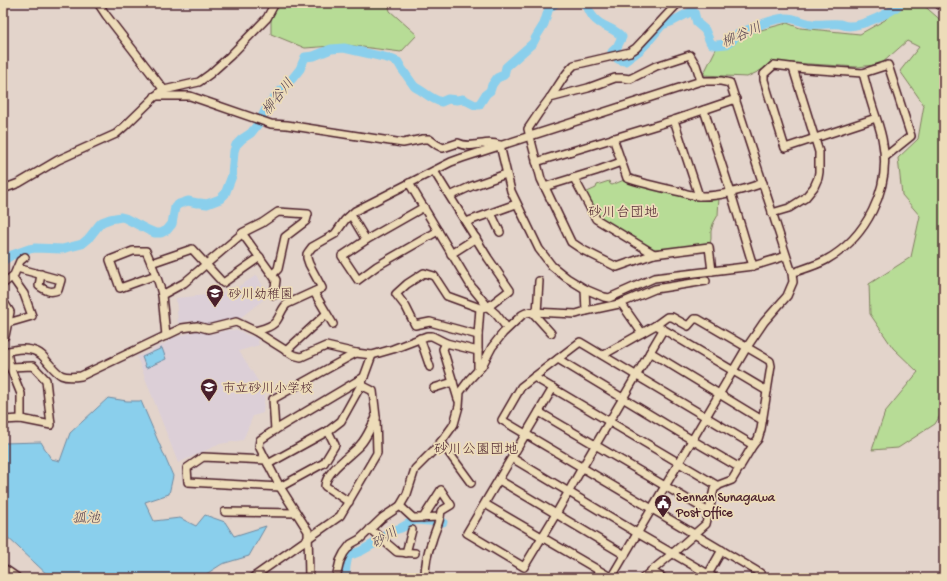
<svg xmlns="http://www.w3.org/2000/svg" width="947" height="581" viewBox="0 0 947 581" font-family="'Gochi Hand','Klee One',sans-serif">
  <rect width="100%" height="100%" fill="#e3d4cb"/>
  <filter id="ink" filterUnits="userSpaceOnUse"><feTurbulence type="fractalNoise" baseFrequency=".025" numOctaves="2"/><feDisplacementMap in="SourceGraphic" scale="8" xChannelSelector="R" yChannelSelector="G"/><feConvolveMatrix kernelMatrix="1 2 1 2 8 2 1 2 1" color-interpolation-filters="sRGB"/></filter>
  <g filter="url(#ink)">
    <g fill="#dccfd7">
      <polygon points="257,275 268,296 240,318 232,322 207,324 196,322 189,321 178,323 176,298 228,293"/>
      <polygon points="228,330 238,330 247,335 257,338 259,345 239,351 265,392 263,413 253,416 243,440 220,444 178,463 137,357 164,344 172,338 197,331 211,334"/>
    </g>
    <g fill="#b7dc96" stroke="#807e60">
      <polygon points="280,3 388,3 390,11 417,35 401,52 347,45 305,48 271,34 271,15"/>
      <polygon points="902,3 921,3 944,23 944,409 935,424 898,448 872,450 885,412 918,372 893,348 870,314 869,284 911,257 920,216 902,195 898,158 918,139 924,105 900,71 919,47 907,41 881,64 858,67 778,62 747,77 703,75 720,41 787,23 800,28 860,34 885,20"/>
      <polygon points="624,180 719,197 718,215 713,224 711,231 711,239 710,244 675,248 654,249 597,219 585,193 596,188 597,185 609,181 610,184 612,185"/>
    </g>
    <g fill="#8acfec" stroke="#70899f">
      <polygon points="162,348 166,359 146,368 142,357"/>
      <polygon points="108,398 127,401 141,401 173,476 169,494 145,502 154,521 180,518 196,526 205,515 225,522 234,536 266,526 249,556 222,564 200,578 140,578 127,574 117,578 51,578 3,533 3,443 41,442 51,459 60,461 70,433"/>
    </g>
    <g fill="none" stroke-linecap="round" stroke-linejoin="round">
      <g stroke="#8acfec" stroke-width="9">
        <path d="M586,3C588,8 590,14 594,18C601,27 614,27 622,37L617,47L612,52C614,57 619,61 625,61L640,50L647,43L662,25L673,21L692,11L694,12L697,23L705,30L710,42L712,44L716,45L727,44L733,40L736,35C752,28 768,20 785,18C793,17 804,23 812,24C821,25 831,23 840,24C843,25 845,26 849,26C862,26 892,13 901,3"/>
        <path d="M3,261L12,255L29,249L35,248L62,249L82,244L88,239L99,225L102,222L110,219L121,217L125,218L148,230L155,233H161L167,230L172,224L175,207L179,204L188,201L197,203H200L207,204L220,199L225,194L232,176L234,151L236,145L242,139L251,133L258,124L270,102L292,79L300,69L305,57L314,56L331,49L344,48L388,58L398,62L402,69L414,86C417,89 420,89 423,92C429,96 434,100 441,102L448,99L457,100L463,99L475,105H479L486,94L490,91L492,85L497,78L504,75L506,67L533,43L536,37L544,24L549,8L556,3"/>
        <path d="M348,578C343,572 347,563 348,556L361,551L384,538L388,532L401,528L415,520L443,522"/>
      </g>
      <defs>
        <g id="minor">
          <polyline points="98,3 106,15 164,90"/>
          <path d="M678,3L636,48L630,52L574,65C564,74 558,87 550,98C542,108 535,118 528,129L541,179L571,242L583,250L617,267L654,254L709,247L712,271"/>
          <path d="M155,96H190L271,124L287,125L403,143L423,139H429L437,145L443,148L458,143C471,150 487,139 499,145"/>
          <polyline points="550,98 588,88 615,78 623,78 630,79 656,66 690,55 696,65 701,81"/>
          <polyline points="704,110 731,193 753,266"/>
          <polyline points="876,118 785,148 764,80 764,74 774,65 806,69 863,73 888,65 911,136 885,157"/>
          <polyline points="674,120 699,196"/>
          <path d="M613,138L627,178C644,184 663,188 681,192C687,194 693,196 699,196C720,197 743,190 763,183"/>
          <polyline points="500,145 511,191 539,249 552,266 567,278 585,289 604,297 609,298 654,278 753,266 786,256"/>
          <polyline points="536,162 674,120 736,99"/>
          <polyline points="434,171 488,258 510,290 488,307 480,308 447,296 434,276 424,273 407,284 396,294 406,307 415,325 430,322 478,335"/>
          <polyline points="574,178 596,219 654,254"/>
          <polyline points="409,183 471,286 488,307 496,314 507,328"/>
          <polyline points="544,187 596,171 621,162"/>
          <polyline points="3,189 19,183 58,160 116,134 125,126 160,92 164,90 199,82 210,74 230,56 267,18 275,3"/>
          <polyline points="450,196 472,186 506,174"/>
          <polyline points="424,207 366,240 342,256 358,280 377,266 438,231"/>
          <polyline points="491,213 500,232"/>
          <polyline points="772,213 789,208 805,198 814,187 818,178 819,172 819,152 793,68"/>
          <polyline points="351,215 366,240"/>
          <polyline points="466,222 516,204"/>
          <polyline points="242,233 276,280 274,295"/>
          <polyline points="451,254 476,238"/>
          <polyline points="151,263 192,249 223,283 260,257"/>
          <path d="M17,268L61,280L58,290C51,293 46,291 39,286L41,274"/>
          <path d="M792,273C803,269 815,266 826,260C866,238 891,189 883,144C882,135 879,126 876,117C871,103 867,88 863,73"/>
          <path d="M156,275L120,288L110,260L133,251H146C152,265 159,280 162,295"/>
          <polyline points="3,284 14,275 20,261 25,257"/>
          <polyline points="314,292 333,324"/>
          <polyline points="3,301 10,312 5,336 3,337"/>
          <polyline points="621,303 642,333"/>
          <polyline points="586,311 619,304 655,289 706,281"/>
          <polyline points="532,312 551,333"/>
          <polyline points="537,313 539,281"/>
          <polyline points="8,323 32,316 24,294 12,277"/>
          <path d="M255,331C262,329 273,327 277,320C281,314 282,308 287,304L322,288L309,264L307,258V254L309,251L312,247L335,234L345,220L355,211L451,162L462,158L701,81H721L730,83L792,273L793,282L787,296L764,322L747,347L611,578"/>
          <polyline points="166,336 162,295 184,283 244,232 262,223 278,212 308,214 306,221 285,237 278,269 273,274"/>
          <polyline points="420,338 430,367"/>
          <polyline points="446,343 443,349 458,399"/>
          <path d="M3,351C9,352 15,349 22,349C26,349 33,350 37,352C41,354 44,357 46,360C59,375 60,379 81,376L182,328L197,326L208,329L236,322L255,331L293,355L301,357L326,346L356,353L372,355L393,349L427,336H432L446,343L478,351V335L480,308"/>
          <polyline points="286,351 326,314"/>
          <polyline points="478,351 478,370"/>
          <polyline points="650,352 762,420"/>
          <polyline points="603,355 656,325 767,391"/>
          <polyline points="558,359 692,440 740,468"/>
          <polyline points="10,367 21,394 21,419"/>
          <polyline points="534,377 718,486"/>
          <polyline points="434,388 453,382"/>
          <polyline points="553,388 467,533 524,567 556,514 582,468 663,330"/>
          <polyline points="539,412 665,486 709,512"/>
          <polyline points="3,420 21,419 51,425 46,380 33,366 10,367 7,352"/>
          <polyline points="275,430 273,399 356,353"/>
          <polyline points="441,442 471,483"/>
          <polyline points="753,445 580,342 521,387 502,420 760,573 757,578"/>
          <polyline points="512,458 637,533 715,578"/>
          <polyline points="266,460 203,457 187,468 188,482 280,487 324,463 335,445 328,431"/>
          <polyline points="268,464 328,431 341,421 361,385 372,355"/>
          <polyline points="499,480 625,555"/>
          <path d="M349,502L325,486C326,471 350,456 360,445C367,438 371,426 376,418"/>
          <polyline points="485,504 612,578"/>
          <polyline points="400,506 413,518 440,517 441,511 451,505 441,490 423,518"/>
          <polyline points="225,512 296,513"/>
          <polyline points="370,529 397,552 415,553"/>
          <polyline points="406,553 412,530"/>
          <polyline points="651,571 663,578"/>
          <polyline points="252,578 340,516 377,453 376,417 373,391 361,385"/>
          <polyline points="309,578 308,531 280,487 266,460 259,446 260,440 275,430 364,377"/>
          <polyline points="336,578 340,561 344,553 351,544 360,539 382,518 400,506 407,494 415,469 435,449 444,438 452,427 454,424 459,406 460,392 469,380 482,366 492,347 503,333 522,315 526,313 532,312 576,314 586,311 585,289"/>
          <path d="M425,578C425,565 427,553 432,541C434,533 438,526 440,517"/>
          <polyline points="643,578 673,553 706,524 714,489 719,485 732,480 753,445 758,439 761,429 771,366 770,361 760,355 698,319 694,319 688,326 672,317 667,317 656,325"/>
          <polyline points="706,578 722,550"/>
        </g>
        <polyline id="major" points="3,569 16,578"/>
        <polyline id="highway" points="940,3 944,7"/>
      </defs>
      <use href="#minor" stroke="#4a1f2b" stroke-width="10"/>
      <use href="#major" stroke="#4a1f2b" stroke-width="12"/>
      <use href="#highway" stroke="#4a1f2b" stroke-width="13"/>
      <use href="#minor" stroke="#eddcb9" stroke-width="7"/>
      <use href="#major" stroke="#eddcb9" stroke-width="9"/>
      <use href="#highway" stroke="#eddcb9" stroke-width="10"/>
    </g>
  </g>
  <defs>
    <symbol id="school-pin" viewBox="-11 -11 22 30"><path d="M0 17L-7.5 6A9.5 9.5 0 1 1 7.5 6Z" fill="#4a1f2b" stroke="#eddcb9"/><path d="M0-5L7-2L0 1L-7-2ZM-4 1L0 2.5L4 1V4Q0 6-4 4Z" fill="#fff"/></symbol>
    <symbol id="civic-pin" viewBox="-11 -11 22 30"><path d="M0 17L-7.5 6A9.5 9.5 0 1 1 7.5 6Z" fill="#4a1f2b" stroke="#eddcb9"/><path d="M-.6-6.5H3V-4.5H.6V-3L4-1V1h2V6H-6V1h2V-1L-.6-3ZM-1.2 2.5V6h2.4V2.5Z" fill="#fff"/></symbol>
  </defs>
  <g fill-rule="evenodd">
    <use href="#school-pin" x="205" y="283" width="20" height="27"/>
    <use href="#school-pin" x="199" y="377" width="20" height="27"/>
    <use href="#civic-pin" x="653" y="493" width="20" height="27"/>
  </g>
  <g text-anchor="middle" stroke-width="3.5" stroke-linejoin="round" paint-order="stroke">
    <g font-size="13" fill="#4a1f2b" stroke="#eddcb9" text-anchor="start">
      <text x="228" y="298">砂川幼稚園</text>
      <text x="222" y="392">市立砂川小学校</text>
      <text x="676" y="501">Sennan Sunagawa<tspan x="676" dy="15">Post Office</tspan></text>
    </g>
    <g font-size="14" font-style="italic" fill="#574252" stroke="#eddcb9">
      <text transform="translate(741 34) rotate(-24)" y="5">柳谷川</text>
      <text transform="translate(277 96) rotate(-51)" y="5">柳谷川</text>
      <text x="86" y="522">狐池</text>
      <text transform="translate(384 537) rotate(-31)" y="5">砂川</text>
    </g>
    <g font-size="14" fill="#4a1f2b" stroke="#eddcb9">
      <text x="623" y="216">砂川台団地</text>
      <text x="476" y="453">砂川公園団地</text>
    </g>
  </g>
  <rect width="947" height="581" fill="none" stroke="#eddcb9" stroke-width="16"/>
  <rect x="8" y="8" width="931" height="565" fill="none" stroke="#4a1f2b" stroke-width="1.5" filter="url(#ink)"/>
</svg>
